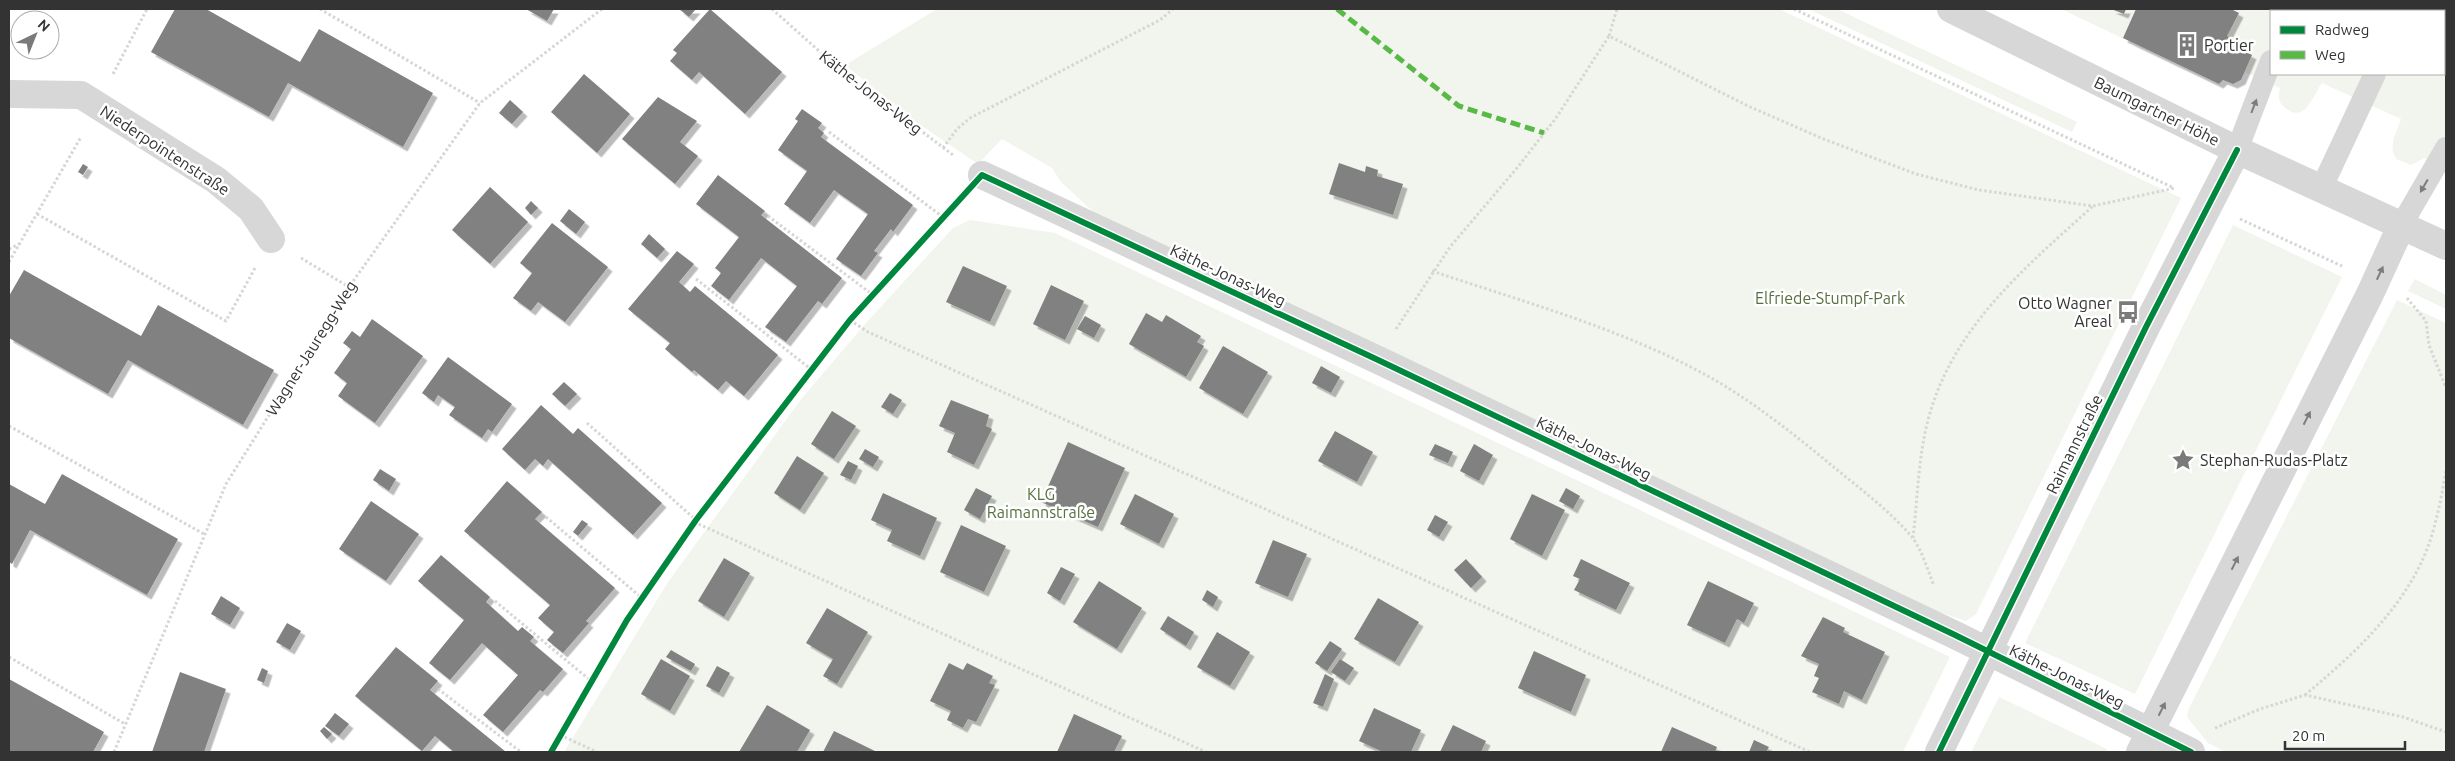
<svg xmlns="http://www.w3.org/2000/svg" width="2455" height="761" viewBox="0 0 2455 761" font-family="Ubuntu,sans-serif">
  <defs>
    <filter id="shadow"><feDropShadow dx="4.5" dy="4.5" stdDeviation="0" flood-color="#0004"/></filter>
  </defs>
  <rect width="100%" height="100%" fill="#fff"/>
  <g fill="#f1f5ed" fill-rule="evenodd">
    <polygon points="937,9 1779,9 2181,198 1976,614 1966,621 1918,605 1097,215 1061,182 1052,168 1002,139 978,164 919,124 845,65"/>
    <polygon points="1808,9 1837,9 2077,122 2072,132"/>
    <path d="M2061,9H2446V168L2424,158L2411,165L2396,159C2388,145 2396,134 2401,119L2322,83C2314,93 2305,127 2283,106C2278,101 2278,95 2280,88L2245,72L2241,80L2233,84L2223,80L2219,84ZM2271,11H2444V74H2271Z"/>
    <polygon points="970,220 1055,233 1950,657 1903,752 564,752 668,582 802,398 866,323 953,228"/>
    <polygon points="2233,225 2342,277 2135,694 2025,643"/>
    <polygon points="2415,279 2446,295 2446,309 2408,291"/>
    <polygon points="2397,300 2446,323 2446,752 2226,752 2208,743 2187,717 2188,710"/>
    <polygon points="1999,697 2107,749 2106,752 1971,752"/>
  </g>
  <g fill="#818181" filter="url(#shadow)">
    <polygon points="175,9 206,9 300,62 319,29 433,93 403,147 288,83 269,117 151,52"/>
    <polygon points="526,9 554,9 547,21"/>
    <polygon points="679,9 696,9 689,17"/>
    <polygon points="710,9 782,72 745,114 699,72 692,80 670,61 677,53 673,50"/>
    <polygon points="2111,9 2126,9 2124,14"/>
    <polygon points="2136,9 2231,9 2239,13 2227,36 2240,42 2237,47 2252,55 2241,80 2233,84 2223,80 2219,84 2123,38"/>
    <polygon points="584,74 630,114 597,153 551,112"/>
    <polygon points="658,97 697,121 680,142 698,156 675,184 622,139"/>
    <polygon points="510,100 523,112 512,124 499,113"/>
    <polygon points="802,109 822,123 818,128 824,133 821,137 913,205 893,232 891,229 874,251 878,253 861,276 836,259 868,214 834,190 810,223 784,204 807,171 778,150 798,121 795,119"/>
    <polygon points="1339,163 1365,172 1366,166 1378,170 1377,176 1403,184 1393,215 1329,194"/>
    <polygon points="83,164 88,167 83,175 78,172"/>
    <polygon points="718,175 765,211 761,215 842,278 822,304 818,301 786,342 765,327 797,286 761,258 729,300 711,286 721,273 715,268 739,237 696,204"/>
    <polygon points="490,187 528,222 490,264 452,230"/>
    <polygon points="531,201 538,208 531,215 525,208"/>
    <polygon points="569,209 585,222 576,234 560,221"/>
    <polygon points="552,223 608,267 565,322 538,302 531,311 513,298 532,273 520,263"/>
    <polygon points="649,234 665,249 657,258 641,244"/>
    <polygon points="677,251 694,264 679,282 690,292 695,286 778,355 744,396 726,381 718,390 694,370 692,372 665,349 670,343 628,309"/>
    <polygon points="963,266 1007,286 990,322 946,302"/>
    <polygon points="24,270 141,336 158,305 274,370 243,425 128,360 108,394 9,338 9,296"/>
    <polygon points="1051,285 1084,301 1065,340 1033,324"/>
    <polygon points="1146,313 1162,322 1166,315 1201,336 1197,342 1204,346 1186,377 1129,344"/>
    <polygon points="1085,316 1101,325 1094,338 1077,329"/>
    <polygon points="372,319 423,356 375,423 338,396 347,383 334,373 351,349 343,343 352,331 360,337"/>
    <polygon points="1223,346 1268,372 1243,414 1199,388"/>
    <polygon points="448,357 512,404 492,432 488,429 482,438 449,415 455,407 438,395 434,402 422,393"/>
    <polygon points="1321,366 1340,377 1331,393 1312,383"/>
    <polygon points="564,382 577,394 565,406 552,394"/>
    <polygon points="890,393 902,400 893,414 881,407"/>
    <polygon points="951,400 989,415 986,426 992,429 974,465 947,452 955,433 939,426"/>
    <polygon points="541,405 573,434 578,428 662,503 633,535 548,459 543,466 535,459 525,470 502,449"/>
    <polygon points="832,411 856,426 834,459 811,444"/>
    <polygon points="1335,431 1373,452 1357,482 1318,461"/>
    <polygon points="1068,442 1125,468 1098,527 1041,502"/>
    <polygon points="1435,444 1453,452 1448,463 1429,455"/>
    <polygon points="1474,444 1493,455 1479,481 1460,471"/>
    <polygon points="865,449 879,457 873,467 859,459"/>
    <polygon points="797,456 824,473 800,510 774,493"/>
    <polygon points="848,461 858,466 851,480 840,475"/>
    <polygon points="380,469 396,479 389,491 373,480"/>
    <polygon points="62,474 178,539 147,595 30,530 12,564 9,562 9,484 45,504"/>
    <polygon points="507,481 542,512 535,519 615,588 586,621 589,623 563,653 547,640 554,632 538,618 550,605 464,531"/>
    <polygon points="976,488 992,496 980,519 964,510"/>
    <polygon points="1566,488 1580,496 1573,509 1559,501"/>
    <polygon points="883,493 937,518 920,556 887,541 892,530 871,520"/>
    <polygon points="1135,494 1174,514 1159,544 1120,524"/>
    <polygon points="1532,494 1565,510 1542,556 1510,539"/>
    <polygon points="371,501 419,534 386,581 339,549"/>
    <polygon points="1435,515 1448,522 1439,537 1427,530"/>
    <polygon points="582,520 588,524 578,536 573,532"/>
    <polygon points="961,525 1006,546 984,592 940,572"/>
    <polygon points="1273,540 1307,554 1288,597 1255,583"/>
    <polygon points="441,555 490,597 486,602 518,631 522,627 534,637 530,641 563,669 543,692 540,690 503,732 483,715 518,675 482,643 450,680 429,663 464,620 418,581"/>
    <polygon points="724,558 750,573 724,617 698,601"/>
    <polygon points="1466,559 1482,577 1471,588 1454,570"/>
    <polygon points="1581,559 1630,583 1616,610 1574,590 1580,579 1573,576"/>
    <polygon points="1061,567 1075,574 1060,601 1047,593"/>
    <polygon points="1099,581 1142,608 1117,649 1073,622"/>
    <polygon points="1708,581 1754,603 1744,623 1737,619 1725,643 1687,625"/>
    <polygon points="1207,590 1218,597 1213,607 1202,600"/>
    <polygon points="221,596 240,608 230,625 211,614"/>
    <polygon points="1378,598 1419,622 1395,662 1354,639"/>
    <polygon points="827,608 868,632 837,684 823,676 833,659 806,643"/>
    <polygon points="1168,616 1194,632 1186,646 1160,629"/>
    <polygon points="1823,617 1845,628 1843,632 1885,652 1862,700 1844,691 1839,704 1812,692 1819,678 1814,676 1819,664 1801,656"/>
    <polygon points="287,623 301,631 290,650 276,642"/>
    <polygon points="1217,632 1250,652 1230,686 1197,667"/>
    <polygon points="1330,641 1342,649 1327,671 1315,663"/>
    <polygon points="396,647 438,681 430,690 506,752 454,752 435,736 422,751 355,696"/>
    <polygon points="671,650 695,664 691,671 666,657"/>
    <polygon points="1534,651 1586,675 1571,712 1518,688"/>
    <polygon points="661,659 690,676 670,711 641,694"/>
    <polygon points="1340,659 1354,668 1345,681 1331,672"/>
    <polygon points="949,663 963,670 967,663 993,676 989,683 995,685 976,722 968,719 963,728 947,720 951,711 930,701"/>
    <polygon points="717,666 730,673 719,693 706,686"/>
    <polygon points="262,668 268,671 264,683 257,680"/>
    <polygon points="180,672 226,689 204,752 152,752"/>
    <polygon points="1325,674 1334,679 1323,707 1313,703"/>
    <polygon points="9,679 104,732 93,752 9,752"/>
    <polygon points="767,705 810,730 797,752 739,752"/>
    <polygon points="1374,708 1421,730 1411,752 1383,752 1359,741"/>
    <polygon points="335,713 349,724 339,736 325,726"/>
    <polygon points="1074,714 1122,736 1114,752 1057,752"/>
    <polygon points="1453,725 1486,741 1481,752 1440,752"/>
    <polygon points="324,727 332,734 327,739 320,731"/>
    <polygon points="1672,727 1717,747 1715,752 1661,752"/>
    <polygon points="834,731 877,752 823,752"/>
    <polygon points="1754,740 1769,747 1766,752 1749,752"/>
  </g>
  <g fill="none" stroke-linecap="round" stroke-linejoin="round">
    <g stroke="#d6d6d6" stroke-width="3" stroke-dasharray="2.5 2.5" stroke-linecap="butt">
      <polyline points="320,9 480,103"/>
      <polyline points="772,9 837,67 953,155"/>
      <polyline points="1794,9 2174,188"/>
      <polyline points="1609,36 1617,9"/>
      <polyline points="113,74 147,9"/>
      <polyline points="829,132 943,217"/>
      <polyline points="943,148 957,129 970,118 1160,20 1173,9"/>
      <polyline points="37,214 226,321 255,268"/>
      <polyline points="768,216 873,295"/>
      <polyline points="2240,219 2344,267"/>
      <polyline points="9,249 19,244"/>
      <polyline points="301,258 349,287"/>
      <polyline points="9,262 81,137"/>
      <path d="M1432,271C1524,302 1619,328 1704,374C1750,399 1791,432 1830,464C1858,487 1889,510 1912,537C1922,550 1928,571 1934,586"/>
      <polyline points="696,279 812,370"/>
      <polyline points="2407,298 2426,321 2429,345 2446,388"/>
      <polyline points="850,320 868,332 1810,752"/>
      <polyline points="1396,329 1450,247 1517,168 1556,118 1609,36 1748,106 1821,138 1916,174 1979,190 2093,206 2175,188"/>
      <polyline points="587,423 696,520"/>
      <polyline points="9,426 204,534"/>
      <polyline points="546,517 642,598"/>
      <polyline points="694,522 1206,752"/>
      <path d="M1913,538C1918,496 1918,453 1930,413C1956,324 2027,266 2093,206"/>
      <polyline points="495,601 591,681"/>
      <polyline points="9,657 125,724"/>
      <polyline points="438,689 521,752"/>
      <path d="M2305,695C2355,653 2406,607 2429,544C2437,520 2442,495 2446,470"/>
      <polyline points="2215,728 2260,709 2305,695 2403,717 2446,732"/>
      <polyline points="560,735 597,752"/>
      <polyline points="114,752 226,484 349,287 480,103 602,9"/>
    </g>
    <g stroke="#d7d7d7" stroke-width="22">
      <polyline points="2395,9 2400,11"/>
      <polyline points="2291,11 2292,9"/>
      <polyline points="2444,33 2446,34"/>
      <polyline points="2237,150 2271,61"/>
      <polyline points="2321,189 2375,74"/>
      <polyline points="2402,224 2446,148"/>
    </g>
    <g stroke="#d7d7d7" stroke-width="28">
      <polyline points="1951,9 2237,150 2446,246"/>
      <polyline points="9,94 81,95 216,180 251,209 271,239"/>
      <polyline points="982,175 1376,359 1955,635 2191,752"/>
      <polyline points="1939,752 2146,327 2237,150"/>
      <polyline points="2140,752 2370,294 2402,224"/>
    </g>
    <polyline stroke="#58b947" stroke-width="5" stroke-dasharray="10 5" stroke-linecap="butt" points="1337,9 1459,106 1544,133"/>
    <defs>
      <g id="cycleway">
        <polyline points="551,752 627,620 696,520 850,320 982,175 1376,359 1955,635 2191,752"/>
        <polyline points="1939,752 2146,327 2237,150"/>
      </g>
    </defs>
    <use href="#cycleway" stroke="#fff" stroke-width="9"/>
    <use href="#cycleway" stroke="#00873e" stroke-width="6"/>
  </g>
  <defs><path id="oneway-solid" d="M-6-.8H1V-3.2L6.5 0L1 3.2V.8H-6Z" transform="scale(1.25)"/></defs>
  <g fill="#7d7d7d">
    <use href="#oneway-solid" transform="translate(2254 106) rotate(-69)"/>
    <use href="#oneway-solid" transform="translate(2424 186) rotate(120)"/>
    <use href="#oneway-solid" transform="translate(2380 273) rotate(-65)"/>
    <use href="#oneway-solid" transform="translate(2307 418) rotate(-63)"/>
    <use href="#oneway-solid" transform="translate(2235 563) rotate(-63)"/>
    <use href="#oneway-solid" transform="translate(2162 709) rotate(-63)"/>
  </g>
  <defs>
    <symbol id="building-bare" viewBox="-9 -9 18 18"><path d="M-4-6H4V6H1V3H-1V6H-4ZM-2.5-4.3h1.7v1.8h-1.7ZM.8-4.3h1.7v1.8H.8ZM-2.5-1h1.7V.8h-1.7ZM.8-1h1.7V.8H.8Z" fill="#7a7a7a" stroke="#fff" stroke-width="2.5" paint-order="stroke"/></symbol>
    <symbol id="bus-bare" viewBox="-9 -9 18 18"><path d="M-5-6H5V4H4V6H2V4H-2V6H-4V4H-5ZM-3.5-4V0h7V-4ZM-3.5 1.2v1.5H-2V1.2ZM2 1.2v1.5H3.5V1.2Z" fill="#7a7a7a" stroke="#fff" stroke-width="2.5" paint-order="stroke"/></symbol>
    <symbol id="sight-bare" viewBox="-9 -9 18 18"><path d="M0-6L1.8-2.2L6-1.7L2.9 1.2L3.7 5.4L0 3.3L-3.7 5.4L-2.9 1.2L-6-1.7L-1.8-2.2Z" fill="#7a7a7a" stroke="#fff" stroke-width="2.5" paint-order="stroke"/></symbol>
  </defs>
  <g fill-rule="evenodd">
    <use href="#building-bare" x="2171" y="29" width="32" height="32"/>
    <use href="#bus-bare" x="2112" y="296" width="32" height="32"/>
    <use href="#sight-bare" x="2167" y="444" width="32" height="32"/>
  </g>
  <g text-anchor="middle" stroke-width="5" stroke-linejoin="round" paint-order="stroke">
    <g font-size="16" fill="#333" stroke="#fff" text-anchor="start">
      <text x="2204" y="51">Portier</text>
      <text x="2112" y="309" text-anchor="end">Otto Wagner<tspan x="2112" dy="18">Areal</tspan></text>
      <text x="2200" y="466">Stephan-Rudas-Platz</text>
    </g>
    <g font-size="16" fill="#333" stroke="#fff">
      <text transform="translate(871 92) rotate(38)" y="6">Käthe-Jonas-Weg</text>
      <text transform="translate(2157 111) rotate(26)" y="6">Baumgartner Höhe</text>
      <text transform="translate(165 150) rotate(33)" y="6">Niederpointenstraße</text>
      <text transform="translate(1228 275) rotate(25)" y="6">Käthe-Jonas-Weg</text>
      <text transform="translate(311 348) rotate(-58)" y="6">Wagner-Jauregg-Weg</text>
      <text transform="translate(2074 444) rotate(-64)" y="6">Raimannstraße</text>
      <text transform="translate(1594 448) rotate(26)" y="6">Käthe-Jonas-Weg</text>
      <text transform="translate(2067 676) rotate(26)" y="6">Käthe-Jonas-Weg</text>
    </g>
    <g font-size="16" fill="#56703f" stroke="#fff">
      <text x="1830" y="304">Elfriede-Stumpf-Park</text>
      <text x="1041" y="500">KLG<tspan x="1041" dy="18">Raimannstraße</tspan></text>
    </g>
  </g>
  <rect width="2455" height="761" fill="none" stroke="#333333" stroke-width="20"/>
  <rect x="2270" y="10" width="175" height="65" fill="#ffffff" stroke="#adadad"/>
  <rect x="2280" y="26" width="25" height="8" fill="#00873e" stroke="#adadad"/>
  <text x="2315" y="35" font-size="15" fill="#333333">Radweg</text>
  <rect x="2280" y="51" width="25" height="8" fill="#58b947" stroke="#adadad"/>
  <text x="2315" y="60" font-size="15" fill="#333333">Weg</text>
  <g transform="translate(35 35) rotate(43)"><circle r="24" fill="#ffffff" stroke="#adadad"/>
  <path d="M0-4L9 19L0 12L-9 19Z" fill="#7a7a7a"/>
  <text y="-8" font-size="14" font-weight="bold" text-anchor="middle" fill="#333333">N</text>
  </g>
  <path d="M2285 741v8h120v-8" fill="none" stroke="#333333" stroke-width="2.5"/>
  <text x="2292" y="741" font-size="15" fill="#333333" stroke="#ffffff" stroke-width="4" paint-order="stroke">20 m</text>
</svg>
